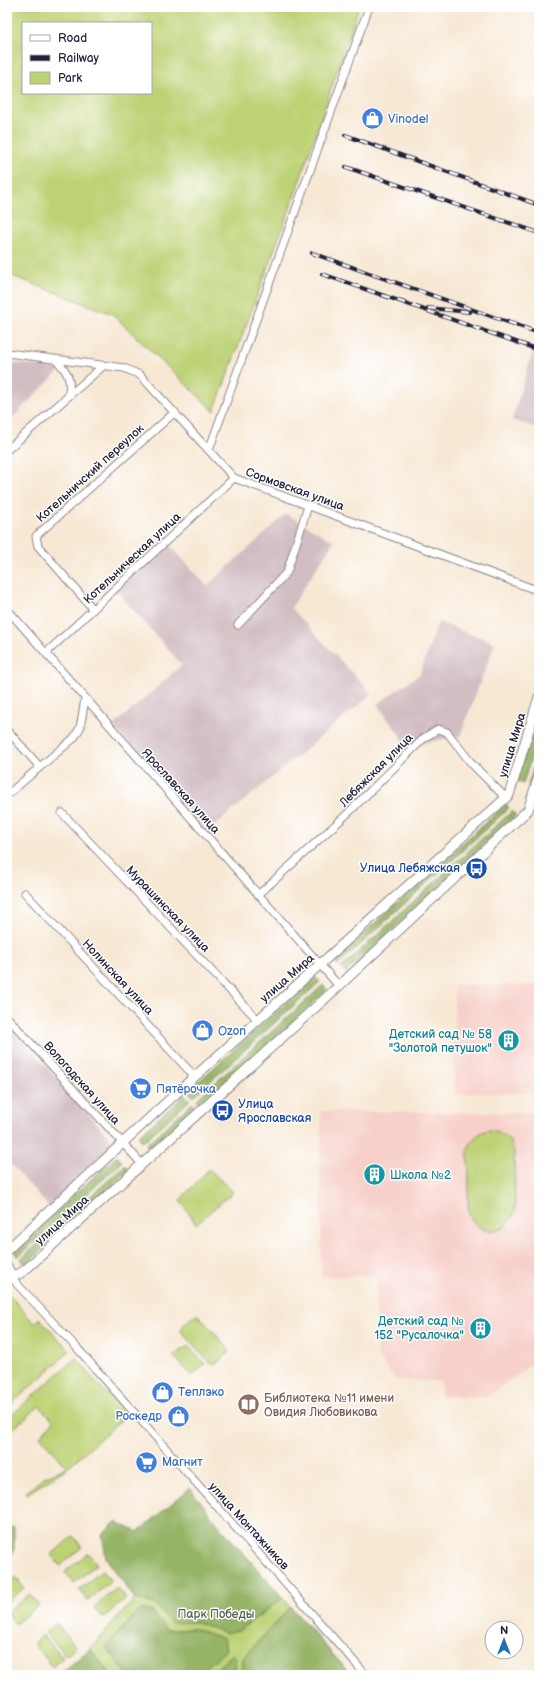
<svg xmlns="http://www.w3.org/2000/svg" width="546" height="1682" viewBox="0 0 546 1682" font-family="'Balsamiq Sans',sans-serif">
  <rect width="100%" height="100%" fill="#fff"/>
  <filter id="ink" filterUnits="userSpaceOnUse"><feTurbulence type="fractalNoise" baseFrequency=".025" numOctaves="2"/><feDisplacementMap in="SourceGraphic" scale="8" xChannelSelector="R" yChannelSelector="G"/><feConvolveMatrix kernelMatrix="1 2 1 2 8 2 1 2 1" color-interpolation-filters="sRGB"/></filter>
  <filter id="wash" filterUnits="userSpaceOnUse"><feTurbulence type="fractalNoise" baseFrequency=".012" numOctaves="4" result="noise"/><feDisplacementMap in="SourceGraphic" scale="16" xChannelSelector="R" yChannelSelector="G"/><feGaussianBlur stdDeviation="0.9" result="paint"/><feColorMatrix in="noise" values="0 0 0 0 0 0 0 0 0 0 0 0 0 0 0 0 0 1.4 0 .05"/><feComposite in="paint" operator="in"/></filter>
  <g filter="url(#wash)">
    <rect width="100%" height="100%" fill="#f7e8d4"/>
    <g fill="#f7d0ca">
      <polygon points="454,985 539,985 539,1093 455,1094"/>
      <polygon points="321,1111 539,1113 539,1351 530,1365 489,1396 441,1396 440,1381 396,1380 377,1356 376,1276 321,1276"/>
    </g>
    <g fill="#d2bec2">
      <polygon points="539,331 539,429 512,420"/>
      <polygon points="7,362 61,369 7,423"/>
      <polygon points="286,514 334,541 291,608 372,694 208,831 113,726 182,665 114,588 169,544 207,586"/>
      <polygon points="438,622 495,643 460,736 408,746 377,704 420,674"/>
      <polygon points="13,1029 112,1141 111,1151 49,1207 7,1160 7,1034"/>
    </g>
    <g fill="#bdd275" stroke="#707a58" fill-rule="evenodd">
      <path d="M7,7H359L292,203L214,411L112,314L7,274ZM23,23H151V93H23Z"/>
      <path d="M489,1130C503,1131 510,1138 514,1151L515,1209L512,1218L505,1227C491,1235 473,1229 469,1212C467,1201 469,1187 469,1175C469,1167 466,1155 469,1147C473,1138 479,1132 489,1130Z"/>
      <polygon points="209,1169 233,1192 196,1224 180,1200"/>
      <polygon points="7,1292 35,1324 39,1318 70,1351 7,1408 7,1378 12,1374 7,1367 7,1350 10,1348 7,1345"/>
      <path d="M198,1315L229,1349L228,1353L216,1364L209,1362L181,1331C182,1325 191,1316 198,1315Z"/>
      <polygon points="188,1346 205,1364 192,1376 173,1356"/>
      <path d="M76,1358L104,1391L130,1412L67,1468L27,1494L26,1492C31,1489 42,1478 46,1476C53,1473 60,1471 66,1466L40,1436L54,1421L39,1406L23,1421H20L19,1424L7,1434V1419Z"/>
      <polygon points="223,1530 351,1675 111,1675 90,1649 135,1599"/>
      <polygon points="73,1536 82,1547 60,1566 51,1555"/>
      <polygon points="88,1553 97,1564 74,1583 65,1572"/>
      <polygon points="102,1571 111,1581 88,1601 79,1590"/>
      <polygon points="16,1577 24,1588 7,1602 7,1584"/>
      <polygon points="117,1588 126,1598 103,1618 94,1607"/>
      <polygon points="30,1594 39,1605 15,1624 7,1612"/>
      <polygon points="56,1623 76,1647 66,1656 45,1632"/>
      <polygon points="43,1635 63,1658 53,1667 33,1644"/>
    </g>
    <g fill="#96b466" stroke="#5c6b50">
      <polygon points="539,710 539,733 523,784 516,781"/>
      <polygon points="539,749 539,767 533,787 528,785"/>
      <polygon points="506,804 509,808 338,965 334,960"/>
      <polygon points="512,811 516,815 346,973 341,968"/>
      <polygon points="315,977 320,982 193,1097 188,1091"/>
      <polygon points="323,985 327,990 201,1105 196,1100"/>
      <polygon points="185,1095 190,1100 143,1142 138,1136"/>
      <polygon points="192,1103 197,1109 151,1151 146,1145"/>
      <polygon points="117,1156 122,1162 18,1257 14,1252 26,1241 25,1239"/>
      <polygon points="125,1165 129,1170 26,1265 21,1259"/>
      <polygon points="190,1488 223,1531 283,1598 240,1630 225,1633 197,1622 171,1623 155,1604 135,1599 106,1558 102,1534 116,1522 138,1532"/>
      <polygon points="14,1527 14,1549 7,1567 7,1529"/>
      <polygon points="290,1607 351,1675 242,1675 243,1658"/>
      <polygon points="141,1609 152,1611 167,1630 196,1629 224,1639 226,1650 197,1675 128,1675 105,1646"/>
      <polygon points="90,1649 111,1675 58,1675"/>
      <polygon points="233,1654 236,1658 234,1675 209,1675"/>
    </g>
  </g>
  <g filter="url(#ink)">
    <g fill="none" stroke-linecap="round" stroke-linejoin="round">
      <defs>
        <g id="minor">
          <polyline points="7,353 124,368 140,375 234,478 539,591"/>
          <path d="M56,360C68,371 72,381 68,396"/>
          <polyline points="7,450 103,366"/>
          <polyline points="209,450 369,7"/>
          <polyline points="7,609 339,986"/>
          <polyline points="93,609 38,546 36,536 175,412"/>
          <polyline points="238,625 287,572 308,506"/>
          <polyline points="46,653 234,478"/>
          <polyline points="7,730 40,767"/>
          <polyline points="7,795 74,738 80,728 85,699"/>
          <polyline points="62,813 258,1020"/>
          <polyline points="25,893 195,1077"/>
          <polyline points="258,895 346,815 424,738 438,729 447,732 472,764 506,798"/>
          <polyline points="7,1017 142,1164"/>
          <polyline points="7,1264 16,1283 78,1349 366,1675"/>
        </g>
        <g id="tertiary">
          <polyline points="7,1250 182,1088 509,795 539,697"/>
          <polyline points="7,1276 19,1274 25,1270 339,986 528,810 539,776"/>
        </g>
      </defs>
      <use href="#minor" stroke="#8c8588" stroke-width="9"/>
      <use href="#tertiary" stroke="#8c8588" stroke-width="11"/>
      <use href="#minor" stroke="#fff" stroke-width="7"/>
      <use href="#tertiary" stroke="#fff" stroke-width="9"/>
      <defs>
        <g id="rail">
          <polyline points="345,135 539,205"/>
          <polyline points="346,167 539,233"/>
          <polyline points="312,253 539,333"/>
          <polyline points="322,274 539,350"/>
          <polyline points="428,308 470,312"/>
        </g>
      </defs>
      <use href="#rail" stroke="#22223b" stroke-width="4"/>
      <use href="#rail" stroke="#fff" stroke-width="2.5" stroke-dasharray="8" stroke-linecap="butt"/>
    </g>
  </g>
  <defs>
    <symbol id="shop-disc" viewBox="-11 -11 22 22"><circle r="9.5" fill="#3f7fe0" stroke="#fff"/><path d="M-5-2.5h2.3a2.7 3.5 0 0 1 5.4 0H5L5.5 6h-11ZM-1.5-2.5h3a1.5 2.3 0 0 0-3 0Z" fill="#fff"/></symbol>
    <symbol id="bus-disc" viewBox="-11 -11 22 22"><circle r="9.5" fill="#1a4fb4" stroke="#fff"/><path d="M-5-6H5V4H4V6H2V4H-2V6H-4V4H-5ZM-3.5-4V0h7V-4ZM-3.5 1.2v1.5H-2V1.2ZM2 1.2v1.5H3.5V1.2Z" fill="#fff"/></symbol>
    <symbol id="building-disc" viewBox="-11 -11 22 22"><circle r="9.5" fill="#0f9aa8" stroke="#fff"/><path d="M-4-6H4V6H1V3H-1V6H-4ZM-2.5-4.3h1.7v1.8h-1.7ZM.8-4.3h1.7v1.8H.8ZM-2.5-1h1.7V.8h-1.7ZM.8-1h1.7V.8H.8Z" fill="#fff"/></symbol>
    <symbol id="supermarket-disc" viewBox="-11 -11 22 22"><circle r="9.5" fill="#3f7fe0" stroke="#fff"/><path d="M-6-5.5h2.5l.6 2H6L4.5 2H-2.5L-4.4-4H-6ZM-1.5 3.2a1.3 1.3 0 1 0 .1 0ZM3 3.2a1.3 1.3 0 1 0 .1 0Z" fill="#fff"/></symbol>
    <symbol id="library-disc" viewBox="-11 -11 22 22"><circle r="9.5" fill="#8d6e63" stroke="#fff"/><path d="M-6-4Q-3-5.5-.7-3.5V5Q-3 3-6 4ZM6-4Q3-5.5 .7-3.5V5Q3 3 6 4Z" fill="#fff"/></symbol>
  </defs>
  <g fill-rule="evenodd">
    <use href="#shop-disc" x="360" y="106" width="25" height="25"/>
    <use href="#bus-disc" x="464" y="856" width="25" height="25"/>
    <use href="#shop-disc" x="190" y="1018" width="25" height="25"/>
    <use href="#building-disc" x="496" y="1028" width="25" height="25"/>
    <use href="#supermarket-disc" x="128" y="1076" width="25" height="25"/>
    <use href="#bus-disc" x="210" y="1098" width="25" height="25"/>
    <use href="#building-disc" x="362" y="1162" width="25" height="25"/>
    <use href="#building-disc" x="468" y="1316" width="25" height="25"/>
    <use href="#shop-disc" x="150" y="1380" width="25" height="25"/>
    <use href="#library-disc" x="236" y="1392" width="25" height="25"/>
    <use href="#shop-disc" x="166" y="1404" width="25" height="25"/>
    <use href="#supermarket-disc" x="134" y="1450" width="25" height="25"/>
  </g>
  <g text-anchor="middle" stroke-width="3" stroke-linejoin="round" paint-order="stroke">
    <g font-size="12" fill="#366cbe" stroke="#fff" text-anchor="start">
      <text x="388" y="123">Vinodel</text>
      <text x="218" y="1035">Ozon</text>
      <text x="156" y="1093">Пятёрочка</text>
      <text x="178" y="1396">Теплэко</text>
      <text x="162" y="1420" text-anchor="end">Роскедр</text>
      <text x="162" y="1466">Магнит</text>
    </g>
    <g font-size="12" fill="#22223b" stroke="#fff">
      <text transform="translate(90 473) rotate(-42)" y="4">Котельничский переулок</text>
      <text transform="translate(295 489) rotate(20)" y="4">Сормовская улица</text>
      <text transform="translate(132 558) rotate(-43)" y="4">Котельническая улица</text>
      <text transform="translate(512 745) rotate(-73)" y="4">улица Мира</text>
      <text transform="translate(376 770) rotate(-45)" y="4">Лебяжская улица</text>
      <text transform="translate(181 791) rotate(48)" y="4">Ярославская улица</text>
      <text transform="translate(168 909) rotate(46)" y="4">Мурашинская улица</text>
      <text transform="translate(118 977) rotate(47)" y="4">Нолинская улица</text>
      <text transform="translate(287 978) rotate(-41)" y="4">улица Мира</text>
      <text transform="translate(82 1083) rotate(48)" y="4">Вологодская улица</text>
      <text transform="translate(62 1220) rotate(-42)" y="4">улица Мира</text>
      <text transform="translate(249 1526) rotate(48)" y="4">улица Монтажников</text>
    </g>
    <g font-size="12" fill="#164399" stroke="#fff" text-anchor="end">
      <text x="460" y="872">Улица Лебяжская</text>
      <text x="238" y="1108" text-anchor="start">Улица<tspan x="238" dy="14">Ярославская</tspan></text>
    </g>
    <g font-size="12" fill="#0d838f" stroke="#fff" text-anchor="end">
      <text x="492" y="1038">Детский сад № 58<tspan x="492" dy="14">"Золотой петушок"</tspan></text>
      <text x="390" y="1179" text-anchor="start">Школа №2</text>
      <text x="464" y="1325">Детский сад №<tspan x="464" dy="14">152 "Русалочка"</tspan></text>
    </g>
    <g font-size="12" fill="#785e54" stroke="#fff" text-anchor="start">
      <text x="264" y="1402">Библиотека №11 имени<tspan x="264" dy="14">Овидия Любовикова</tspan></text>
    </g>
    <g font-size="12" fill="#58604f" stroke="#fff">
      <text x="216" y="1618">Парк Победы</text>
    </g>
  </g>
  <rect width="546" height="1682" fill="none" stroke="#fff" stroke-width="24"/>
  <rect x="22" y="22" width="130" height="72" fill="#ffffff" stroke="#a7a7b1"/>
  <rect x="30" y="35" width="20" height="6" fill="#ffffff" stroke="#a7a7b1"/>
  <text x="58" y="42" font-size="12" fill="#22223b">Road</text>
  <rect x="30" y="55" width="20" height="6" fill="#22223b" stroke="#a7a7b1"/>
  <text x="58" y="62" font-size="12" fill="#22223b">Railway</text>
  <rect x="30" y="72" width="20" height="12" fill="#bdd275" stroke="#a7a7b1"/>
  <text x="58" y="82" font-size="12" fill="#22223b">Park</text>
  <g transform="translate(504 1640)"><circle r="19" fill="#ffffff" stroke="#a7a7b1"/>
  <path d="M0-3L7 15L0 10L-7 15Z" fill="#1f6fb2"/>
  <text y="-6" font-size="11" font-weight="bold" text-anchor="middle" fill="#22223b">N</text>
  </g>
</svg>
